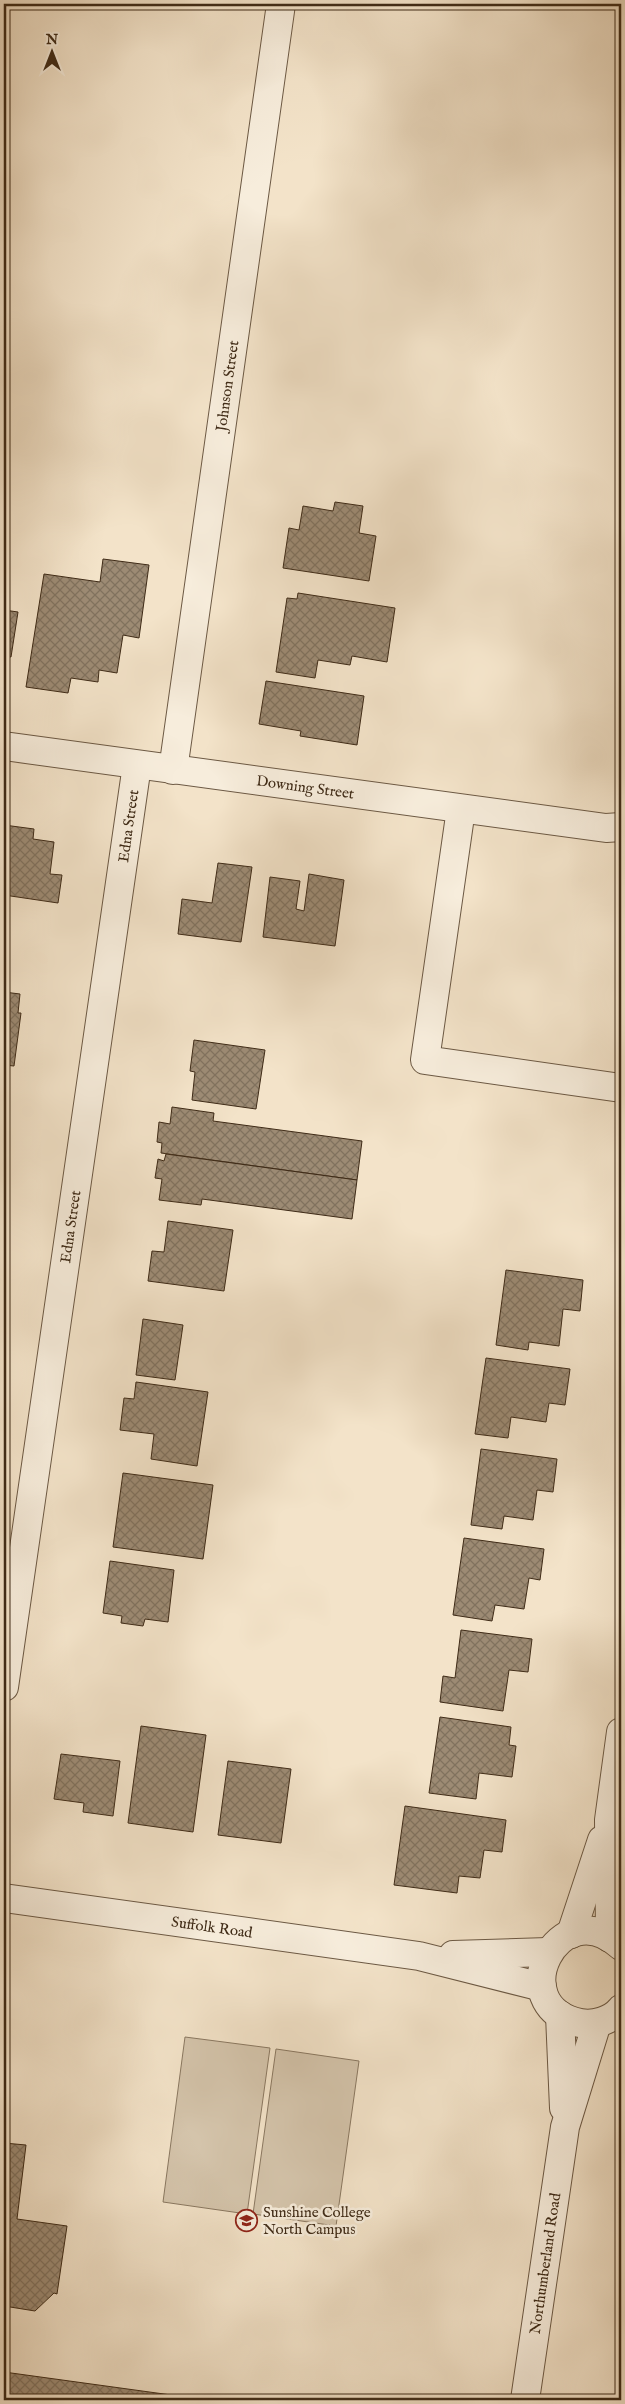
<svg xmlns="http://www.w3.org/2000/svg" width="625" height="2404" viewBox="0 0 625 2404" font-family="'IM FELL English',serif">
  <defs>
    <pattern id="building-cross-hatch" width="8" height="8" patternUnits="userSpaceOnUse" patternTransform="scale(1.25)"><rect width="8" height="8" fill="#9d8b74"/><path d="M0 0l8 8M0 8l8-8" fill="none" stroke="#81725e"/></pattern>
  </defs>
  <rect width="100%" height="100%" fill="#f3e3c9"/>
  <filter id="stains"><feTurbulence type="fractalNoise" baseFrequency=".004" numOctaves="4"/><feColorMatrix values="0 0 0 0 .2 0 0 0 0 .09 0 0 0 0 .02 0 0 0 .5 -.17"/></filter>
  <radialGradient id="worn" r=".72"><stop offset=".6" stop-color="#630" stop-opacity="0"/><stop offset="1" stop-color="#630" stop-opacity=".3"/></radialGradient>
  <g fill="#d4c4ab" stroke="#8a7861">
    <polygon points="185,2037 270,2048 247,2214 163,2202"/>
    <polygon points="276,2049 359,2061 336,2226 253,2214"/>
  </g>
  <g fill="url(#building-cross-hatch)" stroke="#3f2b17">
    <polygon points="335,502 363,506 359,533 376,536 369,581 283,568 289,528 299,530 303,506 333,511"/>
    <polygon points="103,559 149,565 139,638 123,635 117,673 99,670 98,682 71,678 68,693 26,687 44,574 100,582"/>
    <polygon points="298,593 395,608 387,662 352,656 350,665 318,660 315,678 276,672 287,598 297,599"/>
    <polygon points="4,610 18,612 11,657 4,656"/>
    <polygon points="266,681 364,696 357,745 300,736 301,731 259,724"/>
    <polygon points="4,825 34,829 33,839 54,842 50,874 62,875 58,903 4,895"/>
    <polygon points="218,863 252,867 241,942 178,934 182,899 212,903"/>
    <polygon points="309,874 344,880 335,946 263,937 270,877 300,881 296,909 304,911"/>
    <polygon points="4,992 20,994 18,1013 21,1013 14,1066 4,1065"/>
    <polygon points="194,1040 265,1050 256,1109 192,1100 195,1072 190,1071"/>
    <polygon points="172,1107 214,1113 213,1121 362,1141 357,1180 161,1153 162,1143 157,1142 159,1122 170,1124"/>
    <polygon points="166,1154 357,1180 352,1219 202,1199 201,1205 159,1200 162,1179 155,1178 158,1159 164,1161"/>
    <polygon points="168,1221 233,1230 224,1291 148,1281 152,1251 164,1252"/>
    <polygon points="506,1270 583,1280 580,1311 563,1309 559,1346 529,1342 528,1350 496,1345"/>
    <polygon points="143,1319 183,1325 175,1380 136,1375"/>
    <polygon points="486,1358 570,1369 565,1405 549,1403 546,1422 511,1417 508,1438 475,1434"/>
    <polygon points="136,1382 208,1392 197,1466 151,1459 154,1434 120,1430 124,1398 134,1399"/>
    <polygon points="481,1449 557,1459 553,1492 537,1490 533,1520 504,1516 502,1529 471,1525"/>
    <polygon points="123,1473 213,1485 203,1559 113,1547"/>
    <polygon points="464,1538 544,1549 540,1580 529,1578 524,1609 495,1605 492,1621 453,1615"/>
    <polygon points="110,1561 174,1570 168,1622 145,1619 143,1626 121,1623 122,1616 103,1613"/>
    <polygon points="461,1630 532,1639 528,1672 509,1670 503,1711 440,1702 443,1676 455,1678"/>
    <polygon points="440,1717 511,1727 509,1745 516,1746 512,1777 479,1773 476,1799 429,1793"/>
    <polygon points="141,1726 206,1735 193,1832 128,1823"/>
    <polygon points="61,1754 120,1761 113,1816 83,1812 84,1803 54,1799"/>
    <polygon points="228,1761 291,1769 281,1843 218,1835"/>
    <polygon points="405,1806 506,1820 502,1852 484,1850 480,1878 459,1876 457,1893 394,1885"/>
    <polygon points="4,2143 26,2145 17,2219 67,2226 57,2294 54,2293 35,2311 4,2306"/>
    <polygon points="4,2359 6,2359 4,2372 193,2398 193,2400 4,2400"/>
  </g>
  <g fill="none" stroke-linecap="round" stroke-linejoin="round">
    <defs>
      <g id="minor">
        <path id="s1" d="M4,746L606,828L621,827"/>
        <path id="s2" d="M173,770L281,4"/>
        <polyline points="461,809 425,1060 621,1088"/>
        <path id="s3" d="M4,1687L137,765"/>
        <path id="s4" d="M4,1898L419,1956L542,1987"/>
        <polyline points="571,1934 602,1840"/>
        <polyline points="610,1938 609,1820 621,1732"/>
        <path d="M621,1946C558,1889 501,2006 580,2023C594,2026 612,2020 621,2009"/>
        <polyline points="453,1955 548,1952"/>
        <polyline points="560,2015 564,2108"/>
        <path id="s5" d="M525,2400L565,2127L597,2023"/>
      </g>
    </defs>
    <use href="#minor" stroke="#6c5944" stroke-width="30"/>
    <use href="#minor" stroke="#f7eddc" stroke-width="28"/>
  </g>
  <defs>
    <symbol id="school-ring" viewBox="-11 -11 22 22"><circle r="9.5" fill="#f7eddc" stroke="#8f2418" stroke-width="1.5"/><path d="M0-5L7-2L0 1L-7-2ZM-4 1L0 2.5L4 1V4Q0 6-4 4Z" fill="#8f2418"/></symbol>
  </defs>
  <g fill-rule="evenodd">
    <use href="#school-ring" x="234" y="2208" width="25" height="25"/>
  </g>
  <g text-anchor="middle" stroke-width="5" stroke-linejoin="round" paint-order="stroke">
    <g font-size="15" fill="#3f2b17" stroke="#f7eddc">
      <text dy="5" stroke="none"><textPath href="#s2" startOffset="388">Johnson Street</textPath></text>
      <text dy="5" stroke="none"><textPath href="#s1" startOffset="304">Downing Street</textPath></text>
      <text dy="5" stroke="none"><textPath href="#s3" startOffset="870">Edna Street</textPath></text>
      <text dy="5" stroke="none"><textPath href="#s3" startOffset="465">Edna Street</textPath></text>
      <text dy="5" stroke="none"><textPath href="#s4" startOffset="210">Suffolk Road</textPath></text>
      <text dy="5" stroke="none"><textPath href="#s5" startOffset="138">Northumberland Road</textPath></text>
    </g>
    <g font-size="15" fill="#3f2b17" stroke="#f7eddc" text-anchor="start">
      <text x="263" y="2217">Sunshine College<tspan x="263" dy="17">North Campus</tspan></text>
    </g>
  </g>
  <rect width="625" height="2404" fill="none" stroke="#f3e3c9" stroke-width="20"/>
  <rect x="5" y="5" width="615" height="2394" fill="none" stroke="#3f2b17" stroke-width="2.5"/>
  <rect x="10" y="10" width="605" height="2384" fill="none" stroke="#3f2b17"/>
  <g transform="translate(52 52)" stroke="#f7eddc" stroke-width="4" paint-order="stroke">
  <path d="M0-4L9 19L0 12L-9 19Z" fill="#3f2b17"/>
  <text y="-8" font-size="14" font-weight="bold" text-anchor="middle" fill="#3f2b17">N</text>
  </g>
  <rect width="100%" height="100%" filter="url(#stains)"/>
  <rect width="100%" height="100%" fill="url(#worn)"/>
</svg>
